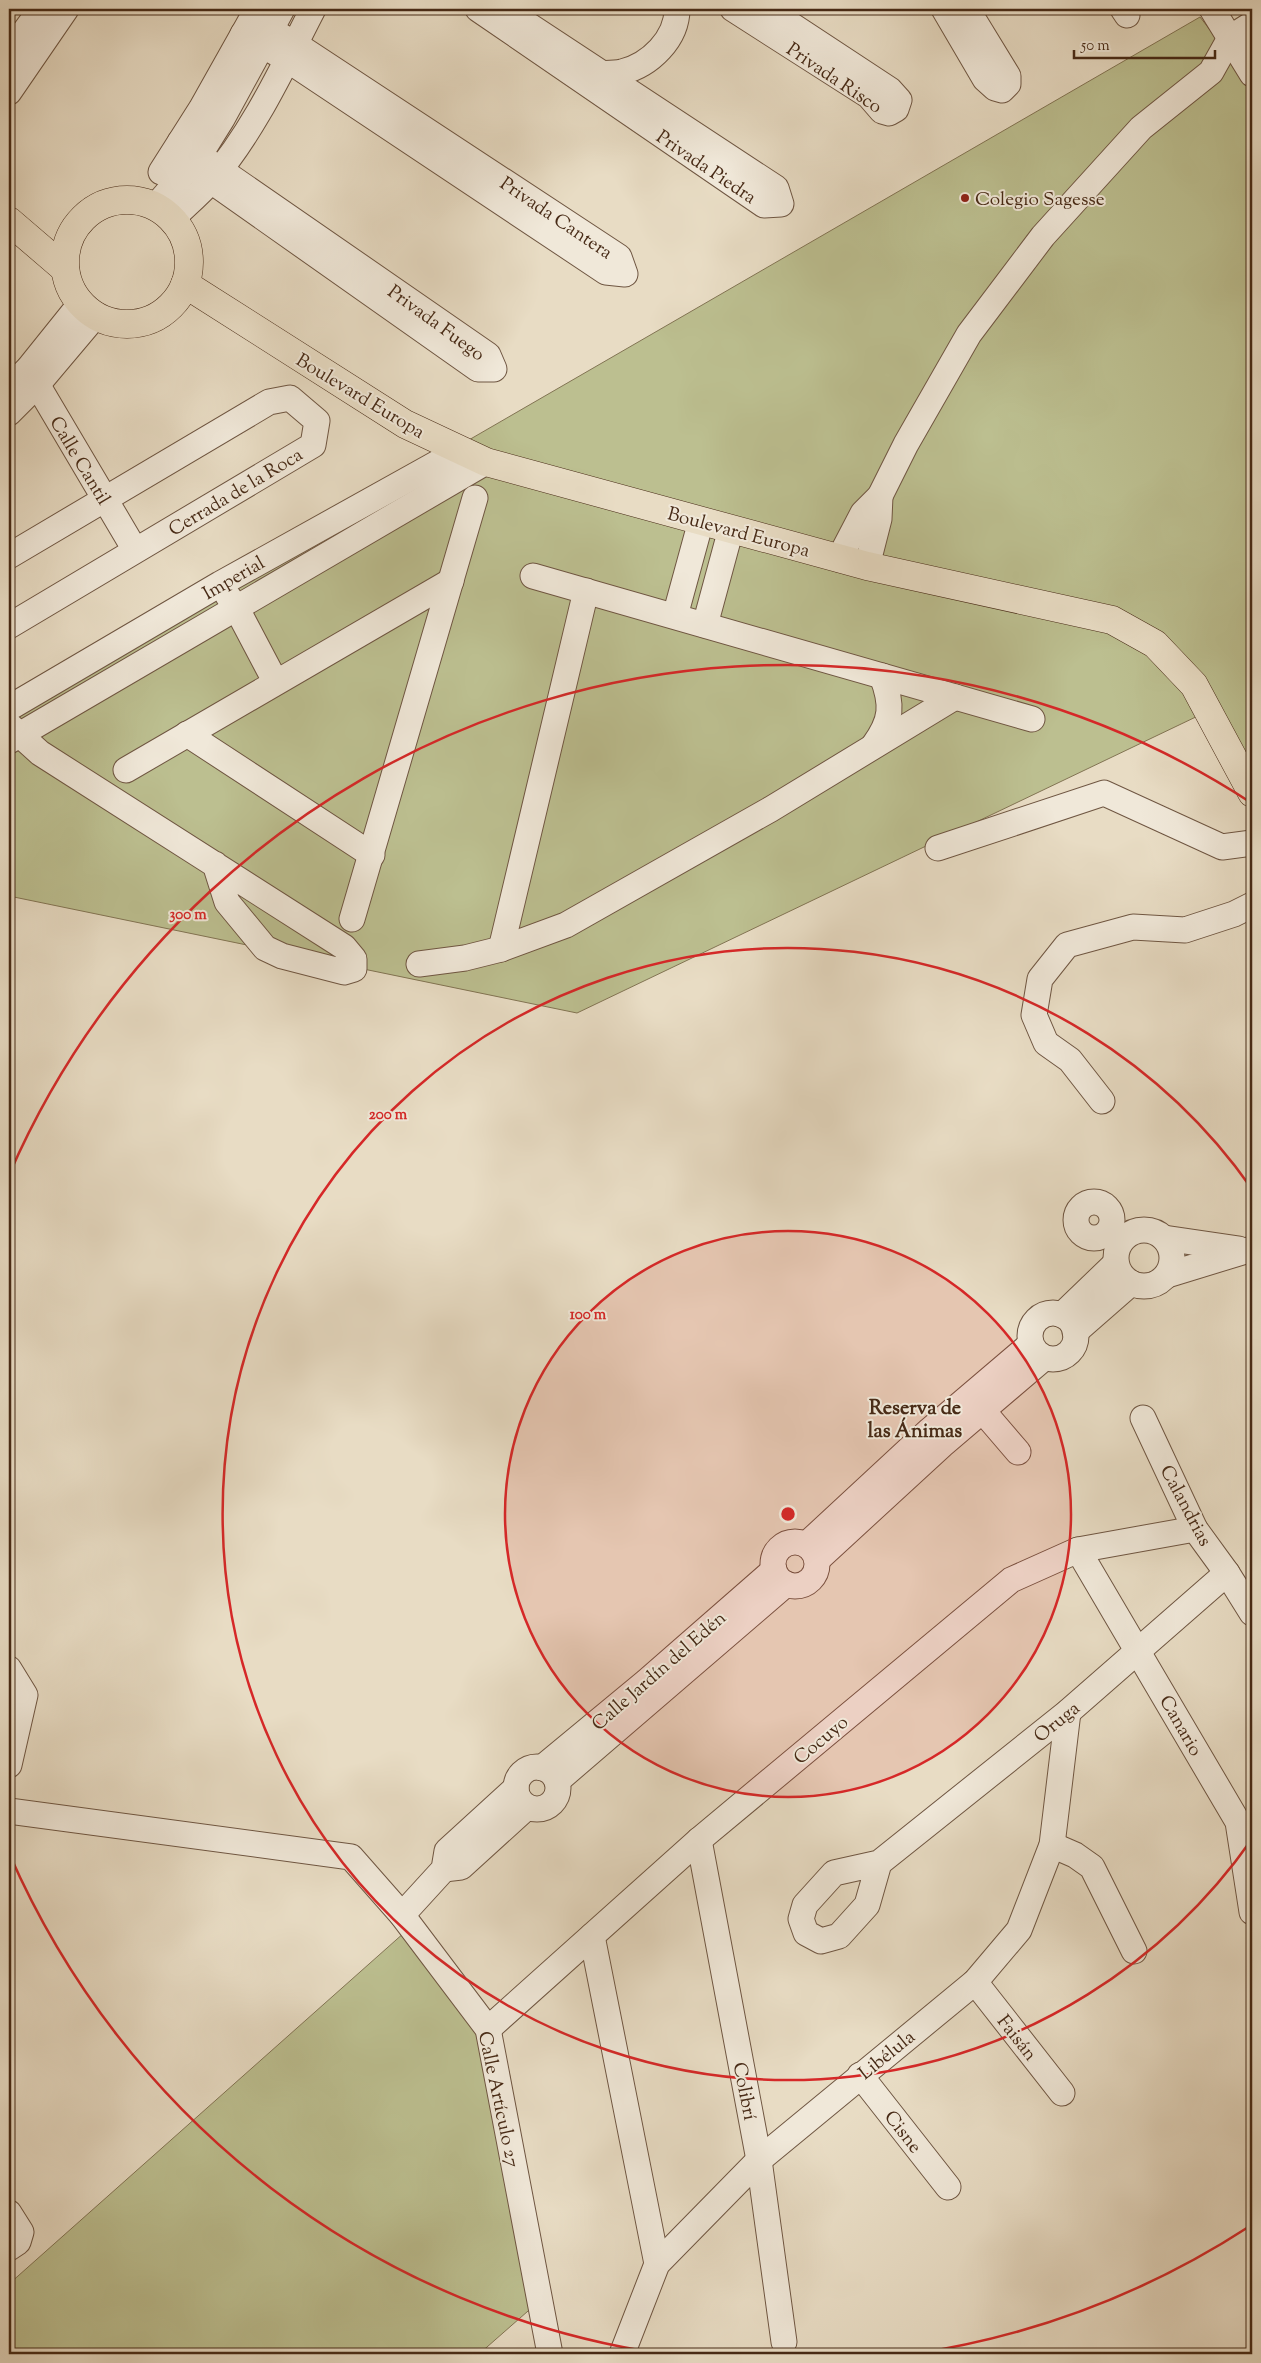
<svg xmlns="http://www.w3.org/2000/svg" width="1261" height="2363" viewBox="0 0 1261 2363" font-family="'Sorts Mill Goudy',serif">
  <rect width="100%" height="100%" fill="#e8dcc4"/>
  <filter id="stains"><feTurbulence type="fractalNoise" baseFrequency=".004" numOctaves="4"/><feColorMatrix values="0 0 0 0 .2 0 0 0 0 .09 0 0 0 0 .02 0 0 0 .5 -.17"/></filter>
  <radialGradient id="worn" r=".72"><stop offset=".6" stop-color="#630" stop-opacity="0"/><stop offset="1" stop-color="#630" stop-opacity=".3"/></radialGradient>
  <g fill="#bcbf90" stroke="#827453">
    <polygon points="1200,17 1252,84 1252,787 1202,714 577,1013 9,896 9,706"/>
    <polygon points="405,1932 509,2071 544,2297 479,2354 9,2354 9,2284"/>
  </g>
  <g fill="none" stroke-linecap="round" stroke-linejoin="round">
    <defs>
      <g id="minor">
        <polyline points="478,9 764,205 781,204 776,188 504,9"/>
        <polyline points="733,9 869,96 882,111 889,113 896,109 899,100 890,90 767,9"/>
        <polyline points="944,9 985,79 995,88 1002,90 1008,84 1008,76 967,9"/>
        <polyline points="1123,9 1127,15"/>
        <polyline points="1212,9 1252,74"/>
        <polyline points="243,34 288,60 606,272 625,274 619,257 295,44 252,19"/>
        <polyline points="9,53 41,9"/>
        <path d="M595,74C603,73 613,74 622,72C650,65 677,39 677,9"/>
        <polyline points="9,92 66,9"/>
        <polyline points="173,154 478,369 494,369 488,355 180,142"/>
        <polyline points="161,172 201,109 251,20"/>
        <polyline points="155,207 199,156 222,119 282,9"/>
        <path d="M172,219C184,207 198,195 210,182C254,131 283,67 313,9"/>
        <polyline points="28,369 135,550"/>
        <polyline points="9,387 28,369 81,303"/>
        <polyline points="9,413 37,385 96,315"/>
        <polyline points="9,556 269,402 290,398 317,421 313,445 9,626"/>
        <polyline points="839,559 863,513 880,496 906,444 969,334 1043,236 1141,128 1211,72 1230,38 1252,24"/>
        <polyline points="867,566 879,519 880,496"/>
        <polyline points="533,576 1032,719"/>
        <polyline points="228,596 237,609 275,681"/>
        <polyline points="675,616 701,521"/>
        <polyline points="705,625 731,529"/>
        <polyline points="9,708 220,584 459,451"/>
        <polyline points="9,725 40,753 344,947 354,959 354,969 344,972 282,956 265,948 227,902 215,864"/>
        <polyline points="187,734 372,855"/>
        <polyline points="9,741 486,462"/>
        <path d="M874,745C892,720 893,705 882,676"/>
        <polyline points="126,770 451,581"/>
        <polyline points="938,848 1104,793 1222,847 1252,843"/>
        <polyline points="352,919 475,498"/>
        <polyline points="501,949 586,591"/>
        <polyline points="419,964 465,958 501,949 566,925 771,809 955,697"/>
        <polyline points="1102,1101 1070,1060 1046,1043 1034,1015 1040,979 1067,945 1133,927 1185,930 1234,914 1252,905"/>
        <circle cx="1094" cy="1220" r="18"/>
        <circle cx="1144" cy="1258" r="28"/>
        <polyline points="1164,1238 1239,1249"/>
        <polyline points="1167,1275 1252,1249"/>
        <circle cx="1053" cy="1336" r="23"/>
        <polyline points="1062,1315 1116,1263"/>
        <polyline points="1075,1332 1131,1283"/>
        <polyline points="982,1410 1018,1452"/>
        <polyline points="1143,1418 1195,1529 1227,1573 1252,1613"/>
        <circle cx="795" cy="1564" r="22"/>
        <polyline points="807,1544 930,1430 1031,1344"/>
        <polyline points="1078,1550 1238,1822 1252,1912"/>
        <polyline points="817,1560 942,1445 1044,1358"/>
        <polyline points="9,1669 25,1695 9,1765"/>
        <circle cx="537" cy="1788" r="21"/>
        <polyline points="542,1768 646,1682 774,1570"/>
        <polyline points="557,1781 786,1584"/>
        <polyline points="9,1811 351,1857 402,1915 488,2029 550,2354"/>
        <polyline points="699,1840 759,2160 784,2342"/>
        <polyline points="1052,1845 1075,1855 1092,1867 1134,1951"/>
        <polyline points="879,1863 867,1905 839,1936 821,1941 806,1933 801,1919 805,1905 834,1873 879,1863 1068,1712 1227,1573"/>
        <polyline points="444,1869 461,1867 527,1807"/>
        <polyline points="402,1915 444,1869 447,1851 516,1788"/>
        <polyline points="592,1936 657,2264"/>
        <polyline points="975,1982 1062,2093"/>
        <polyline points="488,2029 699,1840 1011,1580 1078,1550 1195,1529"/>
        <polyline points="860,2075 948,2187"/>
        <polyline points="9,2213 21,2232 18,2242 9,2248"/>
        <polyline points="622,2354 657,2264 759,2160 975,1982 1019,1930 1052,1845 1068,1712"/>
      </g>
      <g id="major">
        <circle cx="127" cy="262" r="62"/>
        <polyline points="9,221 65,269"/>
        <polyline points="185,284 405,424 486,462 867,566 1112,620 1155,644 1194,685 1252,793"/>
      </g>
    </defs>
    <use href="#minor" stroke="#6f5642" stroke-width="27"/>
    <use href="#major" stroke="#472a16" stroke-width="29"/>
    <use href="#minor" stroke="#f0e8d9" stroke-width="25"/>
    <use href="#major" stroke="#e8dcc4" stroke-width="28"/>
  </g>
  <circle cx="788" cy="1514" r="283" fill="#d62828" fill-opacity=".12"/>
  <g fill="none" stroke="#d62828" stroke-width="2.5">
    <circle cx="788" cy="1514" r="283"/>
    <path d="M1252 1839A566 566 0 1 1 1252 1189"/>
    <path d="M1250 2226A849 849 0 0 1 913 2354M663 2354A849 849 0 0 1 9 1853M9 1175A849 849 0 0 1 1250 802"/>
  </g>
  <circle fill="#8f2418" stroke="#f0e8d9" stroke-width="2" cx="965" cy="198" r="5"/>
  <g text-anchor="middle" stroke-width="4" stroke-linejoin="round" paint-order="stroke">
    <g font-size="19" fill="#472a16" stroke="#f0e8d9">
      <text transform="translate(835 77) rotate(34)" y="7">Privada Risco</text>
      <text transform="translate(707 166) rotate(34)" y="7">Privada Piedra</text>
      <text transform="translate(557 217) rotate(34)" y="7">Privada Cantera</text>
      <text transform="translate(437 322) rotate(36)" y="7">Privada Fuego</text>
      <text transform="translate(361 395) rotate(31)" y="7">Boulevard Europa</text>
      <text transform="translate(81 460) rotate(59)" y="7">Calle Cantil</text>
      <text transform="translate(235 491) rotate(-31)" y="7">Cerrada de la Roca</text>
      <text transform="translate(739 531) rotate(15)" y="7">Boulevard Europa</text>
      <text transform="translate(233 577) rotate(-30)" y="7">Imperial</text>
      <text transform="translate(1187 1505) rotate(62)" y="7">Calandrias</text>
      <text transform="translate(658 1670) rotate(-41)" y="7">Calle Jardín del Edén</text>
      <text transform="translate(1056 1721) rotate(-39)" y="7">Oruga</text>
      <text transform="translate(1182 1725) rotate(60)" y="7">Canario</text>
      <text transform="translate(820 1739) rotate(-40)" y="7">Cocuyo</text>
      <text transform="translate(1018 2037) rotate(52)" y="7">Faisán</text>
      <text transform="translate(886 2054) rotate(-39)" y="7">Libélula</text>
      <text transform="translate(746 2091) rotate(79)" y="7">Colibrí</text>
      <text transform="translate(500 2099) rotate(78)" y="7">Calle Artículo 27</text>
      <text transform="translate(904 2131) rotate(52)" y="7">Cisne</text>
    </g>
    <g font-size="19" fill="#472a16" stroke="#f0e8d9" text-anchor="start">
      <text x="975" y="205">Colegio Sagesse</text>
    </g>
    <g font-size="20" font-weight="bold" fill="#472a16" stroke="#f0e8d9">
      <text x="915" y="1414">Reserva de<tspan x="915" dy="23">las Ánimas</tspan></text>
    </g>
  </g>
  <circle cx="788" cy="1514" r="8" fill="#d62828" stroke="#f0e8d9" stroke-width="2.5"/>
  <g font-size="15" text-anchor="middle" font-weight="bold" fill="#d62828" stroke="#f0e8d9" stroke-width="4" stroke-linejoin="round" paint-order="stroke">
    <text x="188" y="919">300 m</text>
    <text x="388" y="1119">200 m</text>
    <text x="588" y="1319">100 m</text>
  </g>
  <rect width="1261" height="2363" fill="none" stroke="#e8dcc4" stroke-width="30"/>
  <rect x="10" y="10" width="1241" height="2343" fill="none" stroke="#472a16" stroke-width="2.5"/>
  <rect x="15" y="15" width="1231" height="2333" fill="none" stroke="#472a16"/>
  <path d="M1074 50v8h141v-8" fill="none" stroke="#472a16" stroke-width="2.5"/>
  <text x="1081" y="50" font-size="15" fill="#472a16" stroke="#f0e8d9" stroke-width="4" paint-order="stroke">50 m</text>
  <rect width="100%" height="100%" filter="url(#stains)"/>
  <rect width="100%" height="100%" fill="url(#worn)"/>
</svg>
